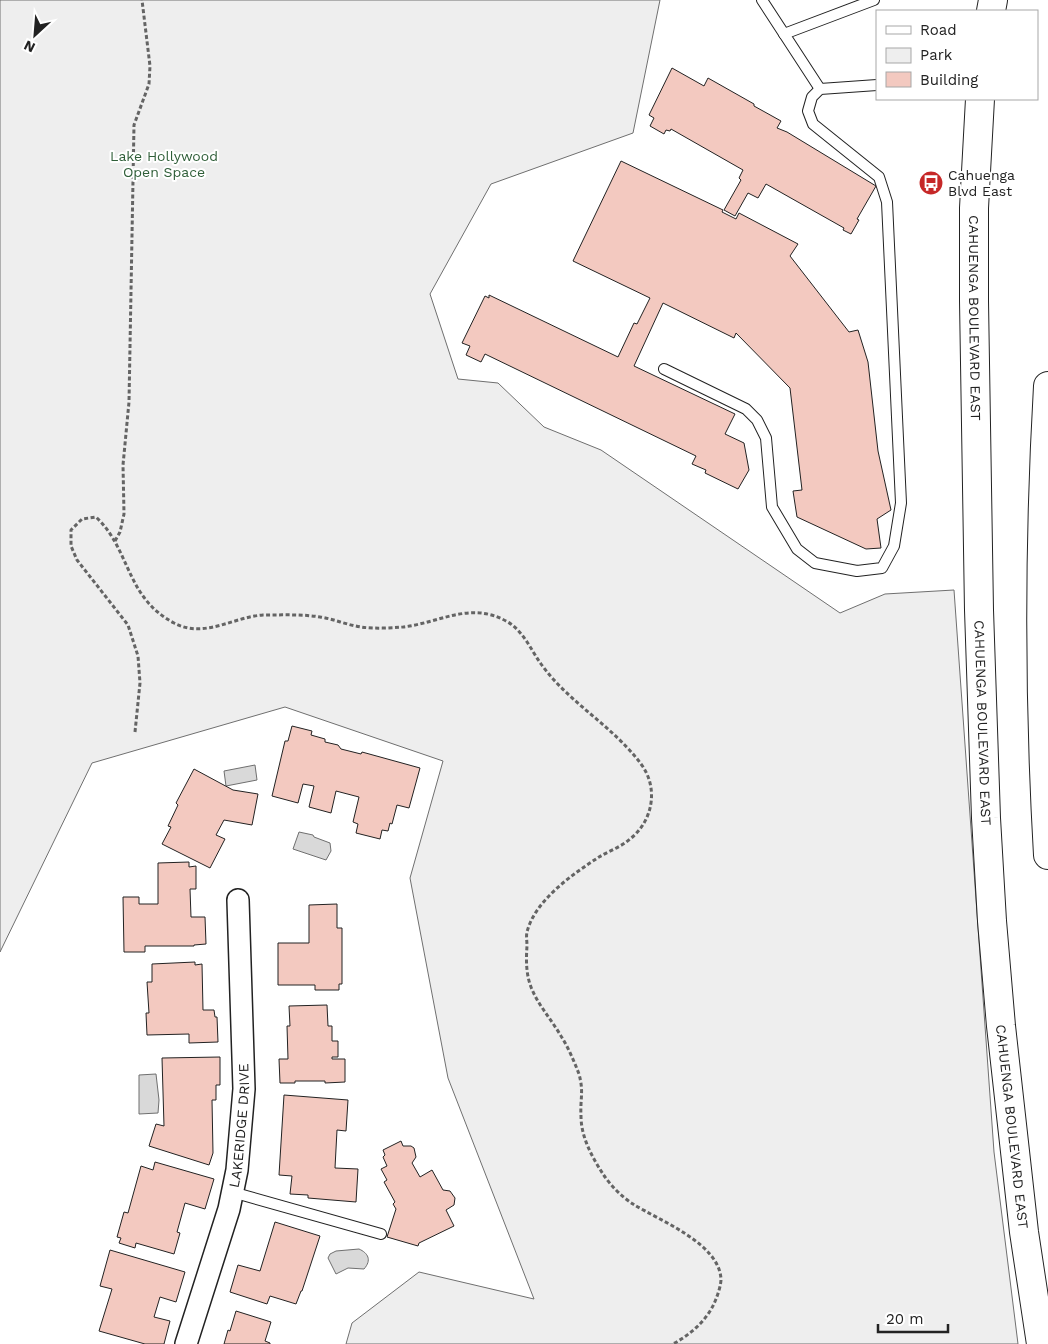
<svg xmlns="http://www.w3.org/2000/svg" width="1048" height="1344" viewBox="0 0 1048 1344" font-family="'Work Sans',sans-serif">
  <rect width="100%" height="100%" fill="#fff"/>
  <polygon fill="#eee" stroke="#6f6f6f" points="0,0 660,0 633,133 491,184 430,294 458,379 498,383 544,427 601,450 840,613 885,594 954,590 994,1152 1018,1344 346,1344 352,1323 419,1272 534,1299 448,1078 410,878 443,761 285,707 92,763 0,952"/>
  <g fill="#d9d9d9" stroke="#6f6f6f">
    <polygon points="255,765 257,780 226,786 224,771"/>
    <polygon points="299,832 313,835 314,837 330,843 331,851 326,860 293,849"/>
    <polygon points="156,1074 159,1100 158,1113 139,1114 139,1075"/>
    <path d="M359,1249C368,1253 372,1260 364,1269L348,1268L336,1274L328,1258L330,1254L336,1251Z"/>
  </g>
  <g fill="#f3c9c0" stroke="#222">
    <polygon points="672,68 704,86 708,78 754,104 754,106 781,121 777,128 787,132 876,186 857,219 859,220 851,234 843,230 844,228 766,184 758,198 748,193 735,216 724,210 741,180 739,178 743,170 671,129 670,131 666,130 664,134 650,126 654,118 649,115"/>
    <polygon points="621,161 723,210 722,212 736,219 739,213 798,244 790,256 849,332 858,330 868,362 878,451 891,510 877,519 881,548 866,549 797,517 793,491 802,490 790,388 736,333 734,338 663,303 634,366 735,414 725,434 744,443 749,470 738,489 705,473 706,470 692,464 696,456 485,354 481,362 466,355 470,346 462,343 485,296 489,298 489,295 618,357 634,323 637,324 650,298 573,261"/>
    <polygon points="292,726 312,731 311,735 325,739 325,742 338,745 341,749 361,754 362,752 420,768 409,808 397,805 392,824 390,823 388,831 382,830 380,839 356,833 358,824 353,822 359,797 336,791 331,813 309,807 314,786 303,784 298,803 272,796 285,741 288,741"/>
    <polygon points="194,769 233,790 258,794 252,825 224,820 216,835 225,839 210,868 162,844 171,827 168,826 178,805 176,803"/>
    <polygon points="189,862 189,867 196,866 196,889 190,889 191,917 205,917 206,944 194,945 194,946 145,946 145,952 124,952 123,897 139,897 139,904 158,904 158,863"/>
    <polygon points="337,904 337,928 342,928 342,984 339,984 339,990 315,990 315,985 278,985 278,943 309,943 309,905"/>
    <polygon points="195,962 195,965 202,964 203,1010 214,1010 215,1017 217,1017 218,1042 189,1043 189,1034 147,1035 146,1013 149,1013 147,982 152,982 152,964"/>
    <polygon points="327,1005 328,1026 332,1026 332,1041 338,1041 338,1057 332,1057 332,1059 345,1059 345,1082 325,1083 325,1081 295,1081 295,1083 280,1083 279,1059 288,1059 287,1026 290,1026 289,1006"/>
    <polygon points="220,1057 220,1085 216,1085 216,1100 212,1100 213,1153 209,1165 149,1146 156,1124 164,1126 162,1058"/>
    <polygon points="284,1095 348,1100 346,1131 337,1130 335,1168 358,1169 356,1202 308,1198 308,1195 290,1194 292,1176 279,1175"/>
    <polygon points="401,1141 403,1146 411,1146 414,1148 416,1157 412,1163 420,1177 432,1170 443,1190 450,1191 455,1198 454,1205 446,1210 454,1226 419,1243 418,1246 387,1237 396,1209 393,1204 395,1202 384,1182 387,1180 381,1169 387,1166 383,1157 385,1155 383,1150"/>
    <polygon points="155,1162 214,1179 205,1209 185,1203 177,1232 180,1233 174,1254 136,1243 135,1248 119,1243 121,1238 117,1237 124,1212 128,1213 141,1166 153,1170"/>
    <polygon points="275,1222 320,1236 302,1291 301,1291 296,1304 270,1296 267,1304 230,1292 238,1265 260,1271"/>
    <polygon points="110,1250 185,1272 176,1302 160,1297 154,1317 170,1321 164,1344 145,1344 99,1331 112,1289 100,1286"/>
    <polygon points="236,1311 271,1322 265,1341 270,1343 270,1344 224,1344 228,1330 230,1331"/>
  </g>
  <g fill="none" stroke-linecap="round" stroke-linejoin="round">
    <defs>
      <g id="service">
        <polyline points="762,0 820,89"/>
        <polyline points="784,34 874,0"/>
        <polyline points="664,369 746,409 757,420 766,438 772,507 797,549 815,563 857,571 882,568 894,546 901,503 887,202 879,177 813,124 808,111 812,97 820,89 877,85"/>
        <polyline points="232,1192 381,1234"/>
      </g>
      <g id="minor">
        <path id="s1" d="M186,1344L229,1209L237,1170L244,1089L238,900"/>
      </g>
      <g id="secondary">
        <polyline points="991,11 993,0"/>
        <path id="s2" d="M980,99L974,208V301L979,610L986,818L992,921L1001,1026L1024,1232L1041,1344"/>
      </g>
      <path id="motorway" d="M1048,386C1039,542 1039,699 1048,855"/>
    </defs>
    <use href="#service" stroke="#222" stroke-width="12"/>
    <use href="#minor" stroke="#222" stroke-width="24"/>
    <use href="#secondary" stroke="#222" stroke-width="30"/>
    <use href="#motorway" stroke="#222" stroke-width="30"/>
    <g stroke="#646464" stroke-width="3" stroke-dasharray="4 2.5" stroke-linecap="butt">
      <polyline points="115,541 120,532 124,514 123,465 129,402 134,125 149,84 150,66 142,0"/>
      <path d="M135,732L140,683L138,656L128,625L77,560L71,546V530L82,519L96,517C131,550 125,597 174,623C204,639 233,617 263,615C282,615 302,614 320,617C334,619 347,625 361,627C374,629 390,628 403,627C439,623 470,601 506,621C523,630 531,650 541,664C569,703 613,726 641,764C659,788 653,821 630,839C621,847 609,851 599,857C573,874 535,900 527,932C526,936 527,941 527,946C526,960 526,974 531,987C538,1005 551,1019 561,1036C568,1047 574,1061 579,1074C584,1092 580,1099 581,1116C581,1137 592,1157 603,1174C610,1185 622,1197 633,1204C660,1221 719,1243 721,1279C721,1285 718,1294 716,1299C708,1320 691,1334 673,1344"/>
    </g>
    <use href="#service" stroke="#fff" stroke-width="10"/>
    <use href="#minor" stroke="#fff" stroke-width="21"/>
    <use href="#secondary" stroke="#fff" stroke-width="28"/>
    <use href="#motorway" stroke="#fff" stroke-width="28"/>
  </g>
  <defs>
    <symbol id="bus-disc" viewBox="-11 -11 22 22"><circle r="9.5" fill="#c62828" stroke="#fff"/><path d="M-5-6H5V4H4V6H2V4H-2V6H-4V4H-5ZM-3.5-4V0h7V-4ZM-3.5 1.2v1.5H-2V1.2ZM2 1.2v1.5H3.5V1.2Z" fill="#fff"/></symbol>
  </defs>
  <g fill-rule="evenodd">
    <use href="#bus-disc" x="917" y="169" width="28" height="28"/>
  </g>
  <g text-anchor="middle" stroke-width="4" stroke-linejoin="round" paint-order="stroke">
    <g font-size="14" fill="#2f5e38" stroke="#fff">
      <text x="164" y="161">Lake Hollywood<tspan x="164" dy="16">Open Space</tspan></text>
    </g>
    <g font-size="14" fill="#222" stroke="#fff" text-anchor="start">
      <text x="948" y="180">Cahuenga<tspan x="948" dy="16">Blvd East</tspan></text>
    </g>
    <g font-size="14" fill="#222" stroke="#fff">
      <text dy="5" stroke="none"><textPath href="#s2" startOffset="219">CAHUENGA BOULEVARD EAST</textPath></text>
      <text dy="5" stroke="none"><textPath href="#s2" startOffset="624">CAHUENGA BOULEVARD EAST</textPath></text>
      <text dy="5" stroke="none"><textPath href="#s1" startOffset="226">LAKERIDGE DRIVE</textPath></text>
      <text dy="5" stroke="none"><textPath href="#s2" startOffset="1029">CAHUENGA BOULEVARD EAST</textPath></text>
    </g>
  </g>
  <rect x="876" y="10" width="162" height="90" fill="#ffffff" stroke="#a7a7a7"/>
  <rect x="886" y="26" width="25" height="8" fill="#ffffff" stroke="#a7a7a7"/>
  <text x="920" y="35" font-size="15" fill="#222222">Road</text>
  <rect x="886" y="48" width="25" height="15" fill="#eeeeee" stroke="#a7a7a7"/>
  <text x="920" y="60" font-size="15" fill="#222222">Park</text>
  <rect x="886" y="72" width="25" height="15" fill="#f3c9c0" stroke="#a7a7a7"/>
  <text x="920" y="85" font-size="15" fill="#222222">Building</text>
  <g transform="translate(35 35) rotate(206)" stroke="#ffffff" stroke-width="4" paint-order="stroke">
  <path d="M0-4L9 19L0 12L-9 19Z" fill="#222222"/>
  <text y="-8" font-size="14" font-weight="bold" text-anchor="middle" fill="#222222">N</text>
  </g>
  <path d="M878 1324v8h70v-8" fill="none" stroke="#222222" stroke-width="2.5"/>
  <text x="886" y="1324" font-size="15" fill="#222222" stroke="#ffffff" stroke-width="4" paint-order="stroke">20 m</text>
</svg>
